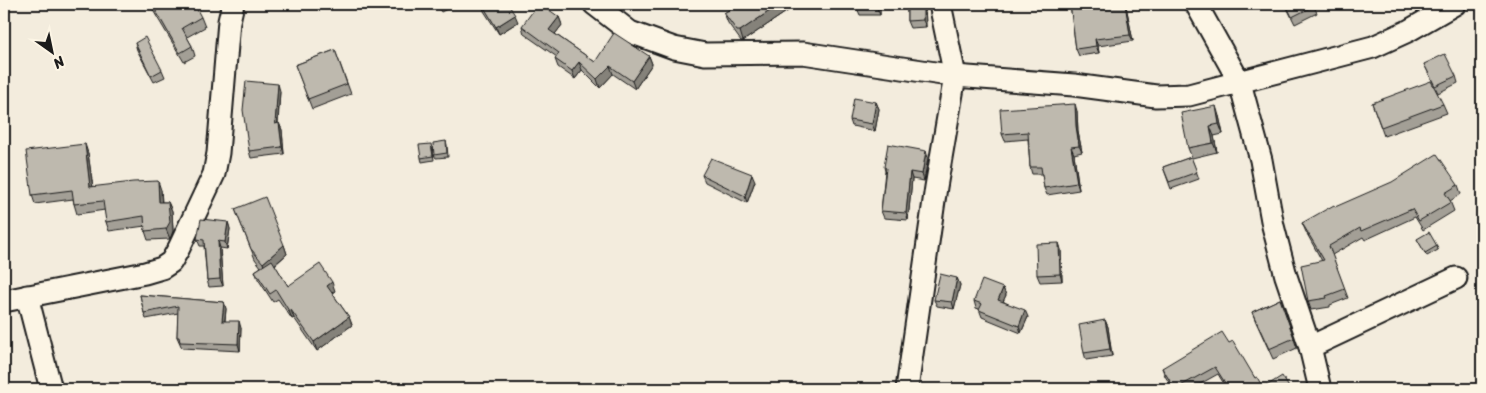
<svg xmlns="http://www.w3.org/2000/svg" width="1486" height="393" viewBox="0 0 1486 393" font-family="Sriracha,sans-serif">
  <rect width="100%" height="100%" fill="#f3ecdd"/>
  <filter id="ink" filterUnits="userSpaceOnUse"><feTurbulence type="fractalNoise" baseFrequency=".02" numOctaves="2"/><feDisplacementMap in="SourceGraphic" scale="10" xChannelSelector="R" yChannelSelector="G"/><feConvolveMatrix kernelMatrix="1 2 1 2 8 2 1 2 1" color-interpolation-filters="sRGB"/></filter>
  <g filter="url(#ink)">
    <g fill="none" stroke-linecap="round" stroke-linejoin="round">
      <defs>
        <g id="minor">
          <polyline points="594,4 630,32 674,48 705,54 803,53 955,76 1074,85 1156,96 1189,95 1373,47 1408,31 1455,4"/>
          <polyline points="1196,4 1240,83 1261,160 1273,226 1286,276 1310,347 1320,389"/>
          <polyline points="27,296 51,389"/>
          <polyline points="4,301 145,273 162,268 171,262 179,248 214,174 218,153 229,21 233,4"/>
          <polyline points="1310,347 1456,278"/>
          <polyline points="907,389 936,187 955,76 940,4"/>
        </g>
      </defs>
      <use href="#minor" stroke="#1c1c1c" stroke-width="25"/>
      <use href="#minor" stroke="#fcf5e5" stroke-width="21"/>
    </g>
    <g fill="#a39f96" stroke="#1c1c1c">
      <polygon points="151,4 201,17 205,27 187,37 192,46 195,56 184,62 154,12"/>
      <polygon points="419,4 430,4 421,8"/>
      <polygon points="436,4 447,4 449,8 441,12"/>
      <polygon points="482,4 518,22 499,34 484,11"/>
      <polygon points="738,4 798,4 743,41 741,41 728,23 724,13"/>
      <polygon points="857,4 880,4 880,15 860,15 857,8"/>
      <polygon points="907,4 925,4 926,27 910,28 907,21"/>
      <polygon points="1070,4 1092,4 1093,7 1126,6 1133,41 1098,46 1099,53 1079,56 1076,49"/>
      <polygon points="1285,4 1313,4 1317,13 1295,24"/>
      <polygon points="559,17 562,25 555,34 595,62 649,56 652,64 635,89 613,74 600,88 582,70 575,79 558,67 555,59 557,57 524,34 522,26"/>
      <polygon points="135,43 162,70 165,77 154,82 137,50"/>
      <polygon points="335,50 351,94 312,109 295,65"/>
      <polygon points="1424,64 1456,76 1458,83 1438,93"/>
      <polygon points="280,91 278,124 279,123 282,130 284,154 251,158 249,151"/>
      <polygon points="876,102 879,109 875,131 852,126 850,120"/>
      <polygon points="1372,103 1443,104 1447,113 1384,136"/>
      <polygon points="1077,111 1078,132 1082,152 1074,154 1079,190 1047,195 1044,188 1042,174 1032,174 1030,167 1028,139 1005,141 1002,134"/>
      <polygon points="1219,116 1223,134 1214,136 1217,152 1192,158 1188,148"/>
      <polygon points="446,141 447,145 448,157 436,158 434,155"/>
      <polygon points="432,147 434,160 422,162 421,158"/>
      <polygon points="88,153 93,187 161,190 162,202 168,202 172,211 173,231 170,239 148,240 145,231 145,226 109,231 106,222 105,210 77,214 74,204 73,199 35,204 32,195"/>
      <polygon points="1191,157 1199,179 1171,189 1163,167"/>
      <polygon points="928,158 924,181 912,179 908,220 884,218 881,211 885,171 884,167"/>
      <polygon points="702,175 755,181 747,203 705,182"/>
      <polygon points="1458,185 1461,194 1450,201 1454,211 1423,230 1415,217 1365,240 1363,237 1332,255 1348,298 1330,305 1330,307 1311,310 1308,301 1322,261 1306,232 1302,223"/>
      <polygon points="235,209 284,245 287,254 275,265 288,286 335,291 332,293 349,317 352,325 317,351 294,318 292,319 278,299 273,302 258,279 255,271 261,267 255,259"/>
      <polygon points="228,222 230,229 227,249 220,248 223,286 209,287 207,280 204,246 200,246 197,239"/>
      <polygon points="1417,239 1437,246 1438,250 1427,256"/>
      <polygon points="1059,243 1061,250 1062,281 1040,282 1037,275"/>
      <polygon points="957,278 960,285 954,309 937,306 934,300"/>
      <polygon points="1003,288 1006,295 1003,301 1028,317 1021,333 982,317 979,309 976,308 974,301"/>
      <polygon points="140,295 224,302 226,309 225,321 241,328 240,351 182,348 177,337 178,313 146,319 144,313"/>
      <polygon points="1280,299 1297,348 1273,359 1256,322 1252,312"/>
      <polygon points="1105,320 1108,327 1112,356 1086,360 1084,353"/>
      <polygon points="1229,343 1255,378 1263,388 1296,389 1227,389 1218,374 1191,389 1173,389 1165,376 1162,368"/>
    </g>
    <g fill="#85827a" stroke="#1c1c1c">
      <polygon points="780,4 798,4 743,41 740,31"/>
      <polygon points="877,4 880,4 880,15 877,8"/>
      <polygon points="923,4 925,4 926,27 923,20"/>
      <polygon points="1125,4 1126,6 1133,41 1130,35"/>
      <polygon points="515,15 518,22 499,34 496,27"/>
      <polygon points="559,17 562,25 552,38 549,30"/>
      <polygon points="1095,39 1098,46 1099,53 1096,46"/>
      <polygon points="649,56 652,64 635,89 632,81"/>
      <polygon points="579,62 582,70 575,79 572,71"/>
      <polygon points="610,66 613,74 600,88 597,79"/>
      <polygon points="278,84 280,91 277,131 275,124"/>
      <polygon points="876,102 879,109 875,131 872,124"/>
      <polygon points="1075,104 1077,111 1078,132 1082,152 1079,146 1076,126"/>
      <polygon points="1216,106 1219,116 1223,134 1219,124"/>
      <polygon points="279,123 282,130 284,154 282,147"/>
      <polygon points="1210,126 1214,136 1217,152 1213,143"/>
      <polygon points="85,144 88,153 94,196 90,187"/>
      <polygon points="1071,147 1074,154 1079,190 1077,183"/>
      <polygon points="926,151 928,158 924,181 922,174"/>
      <polygon points="910,172 912,179 908,220 906,213"/>
      <polygon points="752,174 755,181 747,203 745,196"/>
      <polygon points="158,181 161,190 162,212 159,202"/>
      <polygon points="168,202 172,211 173,231 170,239 166,229"/>
      <polygon points="228,222 230,229 227,249 225,242"/>
      <polygon points="218,241 220,248 223,286 220,279"/>
      <polygon points="1059,243 1061,250 1062,281 1060,274"/>
      <polygon points="284,245 287,254 266,272 263,263"/>
      <polygon points="957,278 960,285 954,309 952,302"/>
      <polygon points="332,282 335,291 330,294 327,286"/>
      <polygon points="1003,288 1006,295 1001,306 998,300"/>
      <polygon points="224,302 226,309 224,327 222,321"/>
      <polygon points="291,310 294,318 292,319 289,311"/>
      <polygon points="1025,310 1028,317 1021,333 1019,326"/>
      <polygon points="349,317 352,325 317,351 314,342"/>
      <polygon points="1105,320 1108,327 1112,356 1110,349"/>
      <polygon points="239,321 241,328 240,351 238,344"/>
    </g>
    <g fill="#beb9ae" stroke="#1c1c1c">
      <polygon points="152,4 194,4 201,17 182,28 192,46 180,53"/>
      <polygon points="482,4 508,4 515,15 496,27"/>
      <polygon points="538,4 541,4 559,17 549,30 595,62 614,33 649,56 632,81 610,66 597,79 579,62 572,71 555,59 559,53 522,26"/>
      <polygon points="738,4 780,4 740,31 737,31 724,13"/>
      <rect x="857" y="4" width="20" height="4"/>
      <polygon points="907,4 923,4 923,20 907,21"/>
      <polygon points="1070,4 1091,4 1091,7 1105,4 1125,4 1130,35 1095,39 1096,46 1076,49"/>
      <polygon points="1286,4 1313,4 1314,6 1292,17"/>
      <polygon points="145,37 162,70 151,76 135,43"/>
      <polygon points="335,50 347,84 308,99 295,65"/>
      <polygon points="1445,54 1456,76 1435,86 1424,64"/>
      <polygon points="246,81 278,84 275,124 279,123 282,147 249,151 243,110"/>
      <polygon points="1431,81 1443,104 1381,127 1372,103"/>
      <polygon points="854,98 876,102 872,124 850,120"/>
      <polygon points="1075,104 1076,126 1079,146 1071,147 1077,183 1044,188 1041,167 1030,167 1028,132 1002,134 1000,109"/>
      <polygon points="1216,106 1219,124 1210,126 1213,143 1188,148 1181,113"/>
      <polygon points="446,141 447,153 434,155 433,143"/>
      <polygon points="85,144 90,187 133,182 158,181 159,202 168,202 170,222 166,229 145,231 144,216 106,222 103,201 74,204 72,190 32,195 26,151"/>
      <polygon points="431,144 433,156 421,158 419,145"/>
      <polygon points="888,144 926,151 922,174 910,172 906,213 881,211 886,168 884,167"/>
      <polygon points="1437,154 1458,185 1445,193 1451,202 1419,221 1412,209 1361,231 1360,228 1329,246 1345,289 1326,296 1327,298 1308,301 1301,265 1324,260 1302,223 1334,205 1335,207 1392,182"/>
      <polygon points="1191,157 1197,172 1169,182 1163,167"/>
      <polygon points="711,158 752,174 745,196 702,175"/>
      <polygon points="265,197 284,245 263,263 251,249 235,209"/>
      <polygon points="201,219 228,222 225,242 218,241 220,279 207,280 204,240 197,239"/>
      <polygon points="1429,232 1437,246 1425,253 1417,239"/>
      <polygon points="1059,243 1060,274 1037,275 1036,244"/>
      <polygon points="272,260 288,286 320,264 332,282 327,286 349,317 314,342 291,310 289,311 276,290 270,294 255,271"/>
      <polygon points="940,274 957,278 952,302 934,300"/>
      <polygon points="982,280 1003,288 998,300 1025,310 1019,326 979,310 982,304 974,301"/>
      <polygon points="140,295 224,302 222,321 239,321 238,344 180,342 179,337 177,337 178,306 144,313"/>
      <polygon points="1280,299 1294,338 1269,349 1252,312"/>
      <polygon points="1105,320 1110,349 1084,353 1079,325"/>
      <polygon points="1222,332 1229,343 1233,341 1255,378 1257,377 1263,388 1282,376 1290,389 1294,387 1296,389 1229,389 1215,367 1175,389 1162,368"/>
      <polygon points="961,386 962,389 951,389"/>
    </g>
  </g>
  <rect width="1486" height="393" fill="none" stroke="#fcf5e5" stroke-width="20"/>
  <rect x="10" y="10" width="1466" height="373" fill="none" stroke="#1c1c1c" stroke-width="2" filter="url(#ink)"/>
  <g transform="translate(52 52) rotate(147)" stroke="#fcf5e5" stroke-width="4" paint-order="stroke">
  <path d="M0-4L9 19L0 12L-9 19Z" fill="#1c1c1c"/>
  <text y="-8" font-size="14" font-weight="bold" text-anchor="middle" fill="#1c1c1c">N</text>
  </g>
</svg>
